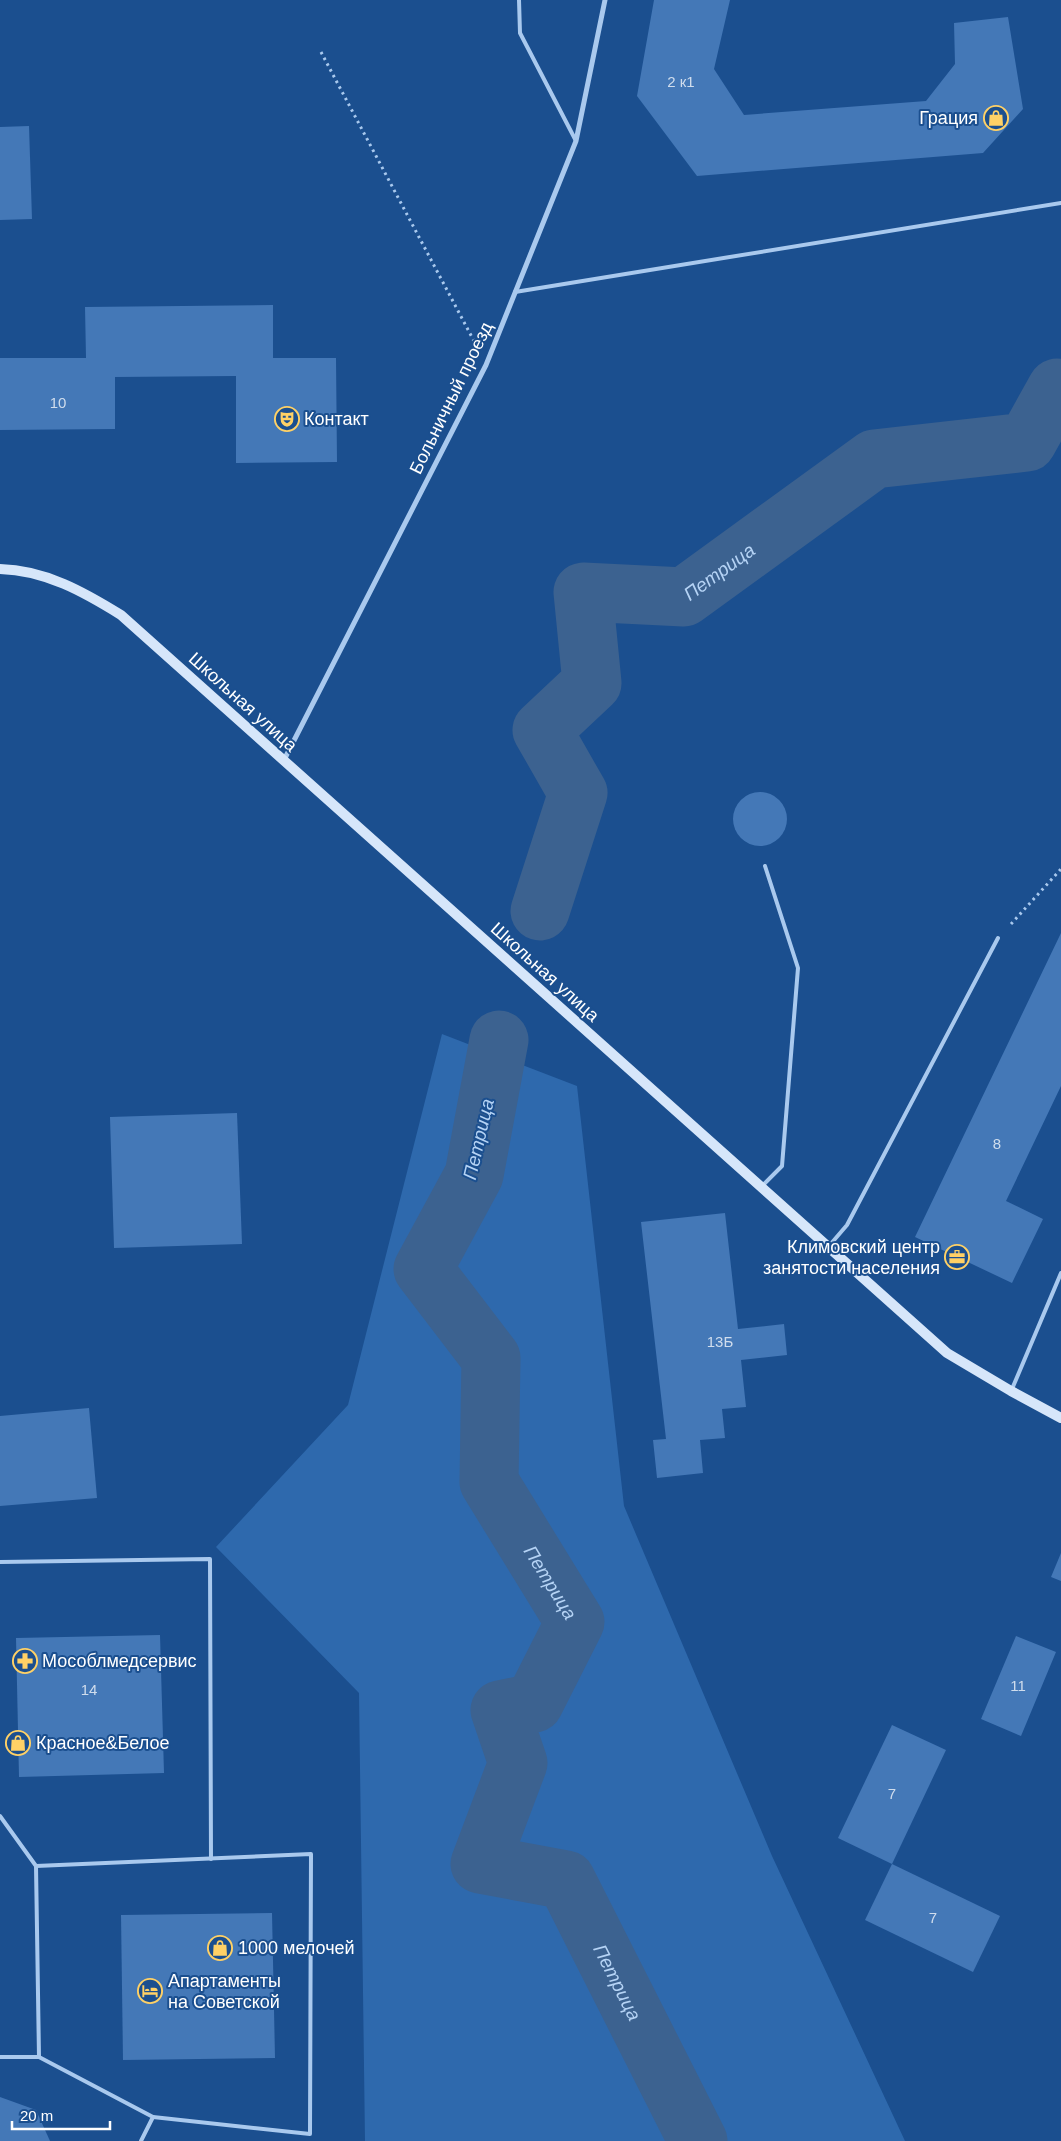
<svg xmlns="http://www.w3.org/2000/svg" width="1061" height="2141" viewBox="0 0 1061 2141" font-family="Helvetica,sans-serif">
  <rect width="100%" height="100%" fill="#1b4f8f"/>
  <polygon fill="#2e69ad" points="442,1034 577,1086 624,1506 772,1856 905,2141 365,2141 359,1693 216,1547 348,1405"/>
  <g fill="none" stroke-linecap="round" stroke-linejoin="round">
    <g stroke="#3c6290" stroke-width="59">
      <path id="s1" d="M540,911L578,793L542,730L592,683L583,592L684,597L874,459L1027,442L1057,388L1061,391"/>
      <path id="s2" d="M499,1040L474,1175L423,1269L491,1358L489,1482L575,1622L534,1703L500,1710L518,1763L480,1864L566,1880L698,2141"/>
    </g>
  </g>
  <g fill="#4478b7">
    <polygon points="654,0 730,0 714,69 744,115 926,101 955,64 954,23 1008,17 1023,109 983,153 697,176 637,96"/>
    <polygon points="29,126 32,219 0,220 0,127"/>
    <polygon points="273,305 273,358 336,358 337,462 236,463 236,376 115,377 115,429 0,430 0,358 86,358 85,307"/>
    <circle cx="760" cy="819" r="27"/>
    <polygon points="1061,933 1061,1086 1006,1201 1043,1219 1012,1283 915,1237"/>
    <polygon points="237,1113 242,1244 114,1248 110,1117"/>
    <polygon points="725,1213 738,1329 784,1324 787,1355 741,1360 746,1407 722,1409 725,1438 700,1440 703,1473 657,1478 653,1440 666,1439 641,1222"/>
    <polygon points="89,1408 97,1498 0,1506 0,1416"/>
    <polygon points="1061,1553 1061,1581 1051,1577"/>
    <polygon points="160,1635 164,1773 19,1777 16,1638"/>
    <polygon points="1016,1636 1056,1652 1021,1736 981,1719"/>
    <polygon points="892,1725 946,1750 892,1864 838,1838"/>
    <polygon points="892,1864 1000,1916 973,1972 865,1920"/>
    <polygon points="272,1913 275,2058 123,2060 121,1915"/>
    <polygon points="0,2097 36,2110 50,2141 0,2141"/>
  </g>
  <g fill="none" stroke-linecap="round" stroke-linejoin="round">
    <g stroke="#a9c9ee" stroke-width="3" stroke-dasharray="2.5 4" stroke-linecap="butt">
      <polyline points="321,52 474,341"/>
      <polyline points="1011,924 1061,869"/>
    </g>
    <g stroke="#a9c9ee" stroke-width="4">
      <polyline points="519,0 520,33 576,141"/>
      <polyline points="515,292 1061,203"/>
      <polyline points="761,1187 782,1166 798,968 765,866"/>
      <polyline points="829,1246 847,1225 998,938"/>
      <polyline points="1012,1389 1061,1273"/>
      <polyline points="0,1562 210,1559 211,1859"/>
      <polyline points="0,1816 36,1866 311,1854 310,2134 153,2117"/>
      <polyline points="0,2057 39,2057 36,1866"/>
      <polyline points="39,2057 153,2117 141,2141"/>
    </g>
    <polyline stroke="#a9c9ee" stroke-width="5" points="284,760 486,365 576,141 605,0"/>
    <path stroke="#d6e6fa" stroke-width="10" d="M0,569C45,570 84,592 121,615L947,1353L1011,1391L1061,1418"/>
  </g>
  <defs>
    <symbol id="shop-ring" viewBox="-11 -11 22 22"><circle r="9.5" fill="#1b4f8f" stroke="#ffd166" stroke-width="1.5"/><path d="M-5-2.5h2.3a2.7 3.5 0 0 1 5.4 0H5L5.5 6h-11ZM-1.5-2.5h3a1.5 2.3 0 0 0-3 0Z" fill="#ffd166"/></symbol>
    <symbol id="theatre-ring" viewBox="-11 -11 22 22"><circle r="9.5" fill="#1b4f8f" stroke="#ffd166" stroke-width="1.5"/><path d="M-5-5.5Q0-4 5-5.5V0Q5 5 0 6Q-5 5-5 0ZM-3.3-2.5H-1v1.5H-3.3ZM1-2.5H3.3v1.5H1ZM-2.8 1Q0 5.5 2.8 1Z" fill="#ffd166"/></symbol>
    <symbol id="office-ring" viewBox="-11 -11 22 22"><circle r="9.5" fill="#1b4f8f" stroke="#ffd166" stroke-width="1.5"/><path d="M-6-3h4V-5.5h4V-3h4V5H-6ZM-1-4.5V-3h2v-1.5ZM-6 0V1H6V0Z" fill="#ffd166"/></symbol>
    <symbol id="pharmacy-ring" viewBox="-11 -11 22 22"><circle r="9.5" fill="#1b4f8f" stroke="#ffd166" stroke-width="1.5"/><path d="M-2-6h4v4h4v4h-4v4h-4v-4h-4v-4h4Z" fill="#ffd166"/></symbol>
    <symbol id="hotel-ring" viewBox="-11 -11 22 22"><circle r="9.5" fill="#1b4f8f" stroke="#ffd166" stroke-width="1.5"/><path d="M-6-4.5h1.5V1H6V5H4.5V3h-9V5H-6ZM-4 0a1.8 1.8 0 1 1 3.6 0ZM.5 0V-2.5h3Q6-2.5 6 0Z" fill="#ffd166"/></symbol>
  </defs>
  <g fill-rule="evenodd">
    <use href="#shop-ring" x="982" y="104" width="28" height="28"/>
    <use href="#theatre-ring" x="273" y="405" width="28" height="28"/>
    <use href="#office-ring" x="943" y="1243" width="28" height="28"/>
    <use href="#pharmacy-ring" x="11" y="1647" width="28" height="28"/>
    <use href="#shop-ring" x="4" y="1729" width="28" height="28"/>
    <use href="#shop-ring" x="206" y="1934" width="28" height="28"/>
    <use href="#hotel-ring" x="136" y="1977" width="28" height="28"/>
  </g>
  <g text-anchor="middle" stroke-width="4" stroke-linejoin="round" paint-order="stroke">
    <g font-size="15" fill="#d0dded">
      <text x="681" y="87">2 к1</text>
      <text x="58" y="408">10</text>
      <text x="997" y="1149">8</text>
      <text x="720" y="1347">13Б</text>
      <text x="1018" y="1691">11</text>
      <text x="89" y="1695">14</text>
      <text x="892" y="1799">7</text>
      <text x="933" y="1923">7</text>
    </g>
    <g font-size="18" fill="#fff" stroke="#1b4f8f" text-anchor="start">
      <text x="978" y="124" text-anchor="end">Грация</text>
      <text x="304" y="425">Контакт</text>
      <text x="940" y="1253" text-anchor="end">Климовский центр<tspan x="940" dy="21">занятости населения</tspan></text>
      <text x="42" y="1667">Мособлмедсервис</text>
      <text x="36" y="1749">Красное&amp;Белое</text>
      <text x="238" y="1954">1000 мелочей</text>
      <text x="168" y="1987">Апартаменты<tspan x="168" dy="21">на Советской</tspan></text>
    </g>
    <g font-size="18" fill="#fff" stroke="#1b4f8f">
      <text transform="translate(451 398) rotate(-64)" y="6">Больничный проезд</text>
      <text transform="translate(243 702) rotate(42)" y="6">Школьная улица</text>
      <text transform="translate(545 972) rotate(42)" y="6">Школьная улица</text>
    </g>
    <g font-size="19" font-style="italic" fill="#b5d3f5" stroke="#1b4f8f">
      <text dy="7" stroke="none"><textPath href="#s1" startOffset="501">Петрица</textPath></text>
      <text transform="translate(478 1139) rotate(-77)" y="7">Петрица</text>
      <text dy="7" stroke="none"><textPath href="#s2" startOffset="598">Петрица</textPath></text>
      <text dy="7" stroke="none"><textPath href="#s2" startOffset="1136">Петрица</textPath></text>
    </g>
  </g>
  <path d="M12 2121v8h98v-8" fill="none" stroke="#ffffff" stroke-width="2.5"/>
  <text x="20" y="2121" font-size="15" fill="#ffffff" stroke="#1b4f8f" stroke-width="4" paint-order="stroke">20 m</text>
</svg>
